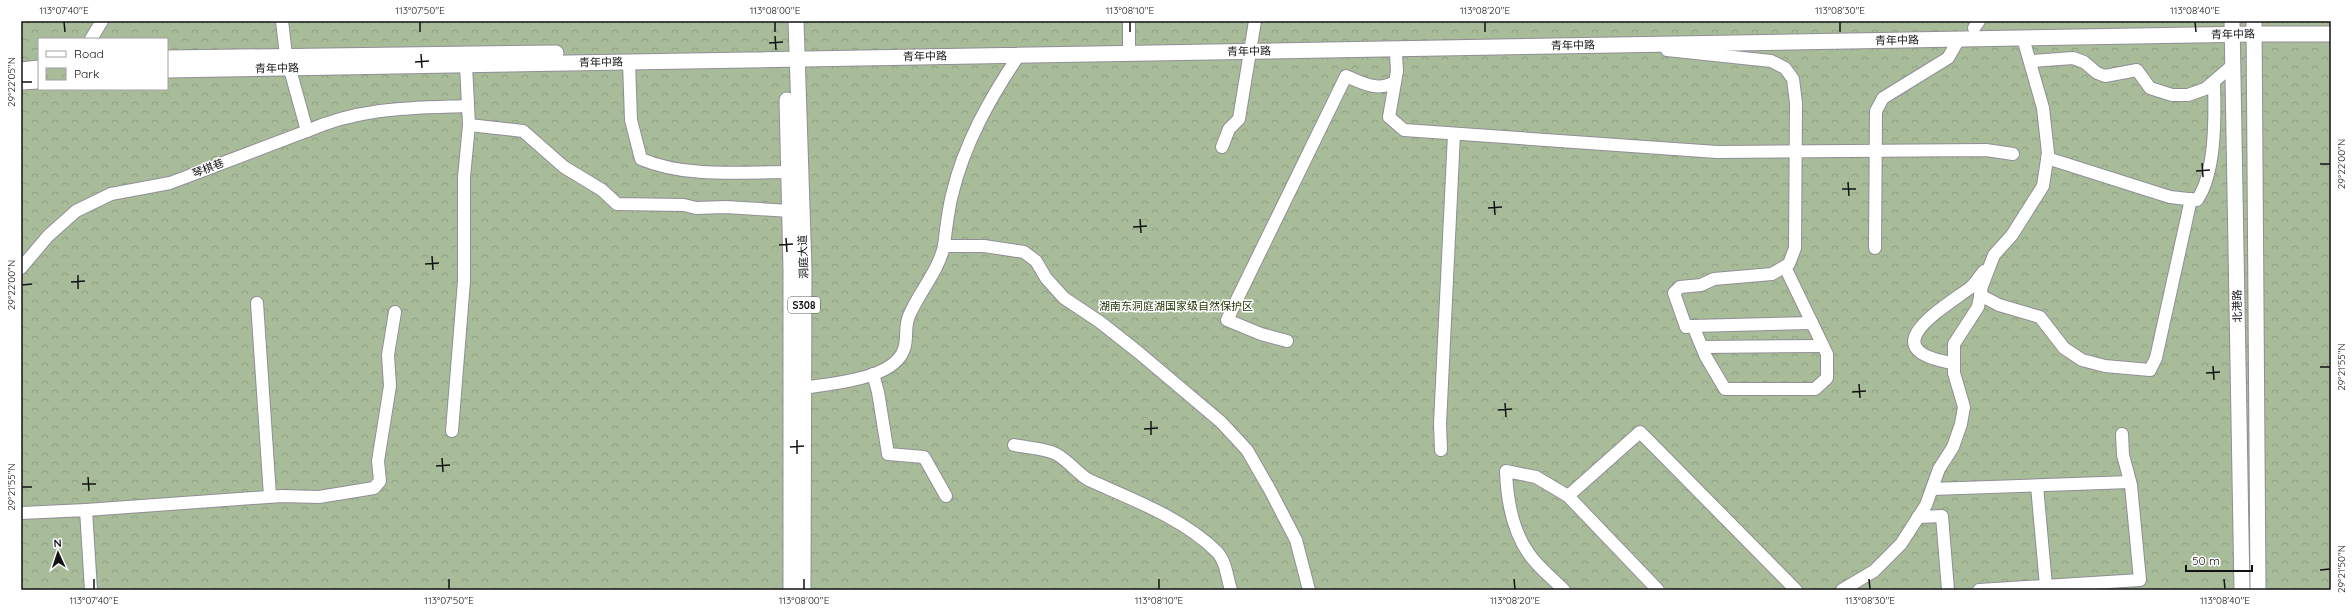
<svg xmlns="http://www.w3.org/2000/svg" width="2352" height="611" viewBox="0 0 2352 611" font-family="Quicksand,'Noto Sans SC',sans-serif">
  <defs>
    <pattern id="park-crowns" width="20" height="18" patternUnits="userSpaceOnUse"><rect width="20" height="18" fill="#a9bc99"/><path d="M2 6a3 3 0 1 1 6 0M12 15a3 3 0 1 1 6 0" fill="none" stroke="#90a183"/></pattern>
  </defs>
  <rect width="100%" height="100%" fill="#dfdde6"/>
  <path fill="url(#park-crowns)" fill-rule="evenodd" d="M21,21H2331V590H21ZM39,39H167V89H39Z"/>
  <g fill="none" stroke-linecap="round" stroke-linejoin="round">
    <defs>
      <g id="minor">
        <polyline points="1129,21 1129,46"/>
        <polyline points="1974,28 1979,21"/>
        <polyline points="91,39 102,21"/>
        <polyline points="1666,46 1667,50 1771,61 1785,68 1793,79 1796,103 1795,248 1789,264 1772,274 1714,279 1701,285 1680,287 1674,293 1686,327 1693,326 1706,357 1725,389 1815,389 1827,378 1827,354 1785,267"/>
        <polyline points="1396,54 1397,71 1389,117 1404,130 1717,152 1986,150 2013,154"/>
        <path d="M1019,55C990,98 964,144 952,195C948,211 946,229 944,246H984L1024,252L1036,261L1046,278L1064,298L1100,322L1138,352L1221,422L1247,450L1270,490L1296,540L1309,590"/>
        <polyline points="2031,61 2073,58 2084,62 2097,73 2105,76 2137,70 2150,88 2172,95 2188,95 2205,89 2233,65"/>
        <path d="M629,62L631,120L641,159C686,178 741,172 789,172"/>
        <polyline points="469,125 523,131 564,167 602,190 617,204 684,205 696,208 726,207 790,211"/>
        <path d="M307,131C361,107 411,108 468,106"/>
        <polyline points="1222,147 1229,129 1239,119 1255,21"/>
        <path d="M2047,158L2170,197L2197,200C2216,173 2215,116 2214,83"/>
        <polyline points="1875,248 1876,111 1883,98 1948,58 1959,39"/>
        <polyline points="21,268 48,236 76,211 111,194 170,183 307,131 286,55 282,21"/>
        <polyline points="1980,295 1999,305 2040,317 2064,348 2082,360 2105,366 2150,370 2156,358 2191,199"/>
        <polyline points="257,303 270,496"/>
        <polyline points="1693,326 1812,323"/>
        <path d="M1287,341L1261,334L1227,320L1346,76C1363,83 1377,92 1395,82"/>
        <polyline points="1702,347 1823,346"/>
        <path d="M1953,363C1871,350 1940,310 1970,288C1975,284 1979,277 1984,271"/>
        <polyline points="873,374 878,392 888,454 924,457 946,496"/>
        <path d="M804,388C831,383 894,380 904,349C908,339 904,327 909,316C919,292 938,272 944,246"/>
        <polyline points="452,431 464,281 464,177 469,125 466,65"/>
        <path d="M1014,445C1027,448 1044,448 1056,454C1068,460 1080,476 1089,480C1131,499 1183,518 1216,551C1226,560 1227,578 1231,590"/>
        <polyline points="1441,450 1440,424 1454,134"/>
        <polyline points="2037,486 2046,586"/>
        <polyline points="1932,489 2130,482"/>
        <polyline points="86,510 282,496 319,497 374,488 380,481 378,461 390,386 388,355 395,312"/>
        <polyline points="21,513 86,510 91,590"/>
        <polyline points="1918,517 1942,516 1948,590"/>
        <path d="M1564,590C1552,578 1538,567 1529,554C1512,530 1507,500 1506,471L1536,477L1568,496"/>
        <polyline points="1658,590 1568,496 1640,432 1796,590"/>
        <polyline points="1842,590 1874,571 1901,544 1926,505 1939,469 1953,447 1961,424 1964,407 1954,373 1954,344 1978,307 1982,286 1994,255 2012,235 2043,186 2048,153 2043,108 2023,38"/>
        <polyline points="1979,590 2140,580 2131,485 2123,455 2122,434"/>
      </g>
      <g id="major">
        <polyline points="796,21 804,269 803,590"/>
        <polyline points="2232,21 2242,590"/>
        <polyline points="2254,21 2258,590"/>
        <polyline points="167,58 556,53"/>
        <polyline points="21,70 39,68"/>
        <polyline points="167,70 2254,34 2331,34"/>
        <polyline points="21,82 39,81"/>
        <polyline points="787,100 791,270 791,590"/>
      </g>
    </defs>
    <use href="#minor" stroke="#908e96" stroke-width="14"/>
    <use href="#major" stroke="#908e96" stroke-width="17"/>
    <use href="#minor" stroke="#fff" stroke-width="12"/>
    <use href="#major" stroke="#fff" stroke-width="15"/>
  </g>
  <path fill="none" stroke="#121215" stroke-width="1.5" d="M64,22L65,32M420,22V32M775,22V32M1130,22V32M1485,22V32M1840,22V32M2195,22L2196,32M775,36L776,50M769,43L783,42M421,54L422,68M415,62L429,61M22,82H32M2202,163L2203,177M2320,164H2330M2196,171L2210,170M1848,182L1849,196M1842,189H1856M1494,201L1495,215M1488,208L1502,207M1140,219L1141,233M1133,227L1147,226M786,238L787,252M779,245L793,244M432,256L433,270M425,264L439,263M78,275V289M71,282L85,281M22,285L32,284M2213,366L2214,380M2320,367H2330M2206,373L2220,372M1859,384L1860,398M1852,392L1866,391M1505,403L1506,417M1498,410L1512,409M1151,421V435M1144,429L1158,428M797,440V454M790,447L804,446M442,458L443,472M436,466L450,465M88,477L89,491M82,484H96M22,487H32M2320,570L2330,569M94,579V589M449,579V589M804,579V589M1159,579V589M1514,579L1515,589M1869,579L1870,589M2224,579L2225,589"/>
  <g text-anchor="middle" stroke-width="3" stroke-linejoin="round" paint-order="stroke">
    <rect fill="#fff" stroke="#59595b" stroke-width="1" x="788" y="297" width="32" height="16" rx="3"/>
    <g font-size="10" font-weight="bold" fill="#121215">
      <text x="804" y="309">S308</text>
    </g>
    <g font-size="11" fill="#121215" stroke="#fff">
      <text transform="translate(2233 34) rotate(-1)" y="4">青年中路</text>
      <text transform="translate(1897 40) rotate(-1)" y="4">青年中路</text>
      <text transform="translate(1573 45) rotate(-1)" y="4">青年中路</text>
      <text transform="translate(1249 51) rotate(-1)" y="4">青年中路</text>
      <text transform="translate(925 56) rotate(-1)" y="4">青年中路</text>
      <text transform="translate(601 62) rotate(-1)" y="4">青年中路</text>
      <text transform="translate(277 68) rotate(-1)" y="4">青年中路</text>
      <text transform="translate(208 168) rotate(-21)" y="4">琴棋巷</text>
      <text transform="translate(803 257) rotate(-92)" y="4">洞庭大道</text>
      <text transform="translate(2237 306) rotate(-91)" y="4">北港路</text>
    </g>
    <g font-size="11" fill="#223708" stroke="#fff">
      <text x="1176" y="310">湖南东洞庭湖国家级自然保护区</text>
    </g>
  </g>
  <rect width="2352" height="611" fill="none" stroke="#ffffff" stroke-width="44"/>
  <rect x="38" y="38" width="130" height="52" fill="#ffffff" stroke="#a0a0a1"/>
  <rect x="46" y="51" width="20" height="6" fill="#ffffff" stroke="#a0a0a1"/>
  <text x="74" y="58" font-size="12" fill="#121215">Road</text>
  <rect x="46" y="68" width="20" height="12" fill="url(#park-crowns)" stroke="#a0a0a1"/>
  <text x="74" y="78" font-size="12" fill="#121215">Park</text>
  <g transform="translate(58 553) rotate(357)" stroke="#ffffff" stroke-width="3" paint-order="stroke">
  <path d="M0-3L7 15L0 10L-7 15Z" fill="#121215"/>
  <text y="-6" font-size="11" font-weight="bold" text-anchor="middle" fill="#121215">N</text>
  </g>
  <path d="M2186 565v6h66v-6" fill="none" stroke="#121215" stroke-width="2"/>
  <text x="2192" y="565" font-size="12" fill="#121215" stroke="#ffffff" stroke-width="3" paint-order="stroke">50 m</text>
  <rect x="22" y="22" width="2308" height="567" fill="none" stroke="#121215" stroke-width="1.5"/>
  <g font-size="10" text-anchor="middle" fill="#121215">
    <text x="64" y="14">113°07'40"E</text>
    <text x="420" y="14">113°07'50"E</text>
    <text x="775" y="14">113°08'00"E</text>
    <text x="1130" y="14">113°08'10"E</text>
    <text x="1485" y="14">113°08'20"E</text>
    <text x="1840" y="14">113°08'30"E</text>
    <text x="2195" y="14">113°08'40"E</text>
    <text transform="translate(11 82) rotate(-90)" y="4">29°22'05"N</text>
    <text transform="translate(2341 164) rotate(-90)" y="4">29°22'00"N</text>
    <text transform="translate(11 285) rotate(-90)" y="4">29°22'00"N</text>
    <text transform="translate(2341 367) rotate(-90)" y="4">29°21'55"N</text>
    <text transform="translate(11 487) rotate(-90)" y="4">29°21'55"N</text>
    <text transform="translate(2341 569) rotate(-90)" y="4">29°21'50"N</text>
    <text x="94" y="604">113°07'40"E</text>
    <text x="449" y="604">113°07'50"E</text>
    <text x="804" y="604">113°08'00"E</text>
    <text x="1159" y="604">113°08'10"E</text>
    <text x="1515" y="604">113°08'20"E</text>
    <text x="1870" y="604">113°08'30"E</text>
    <text x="2225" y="604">113°08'40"E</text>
  </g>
</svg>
